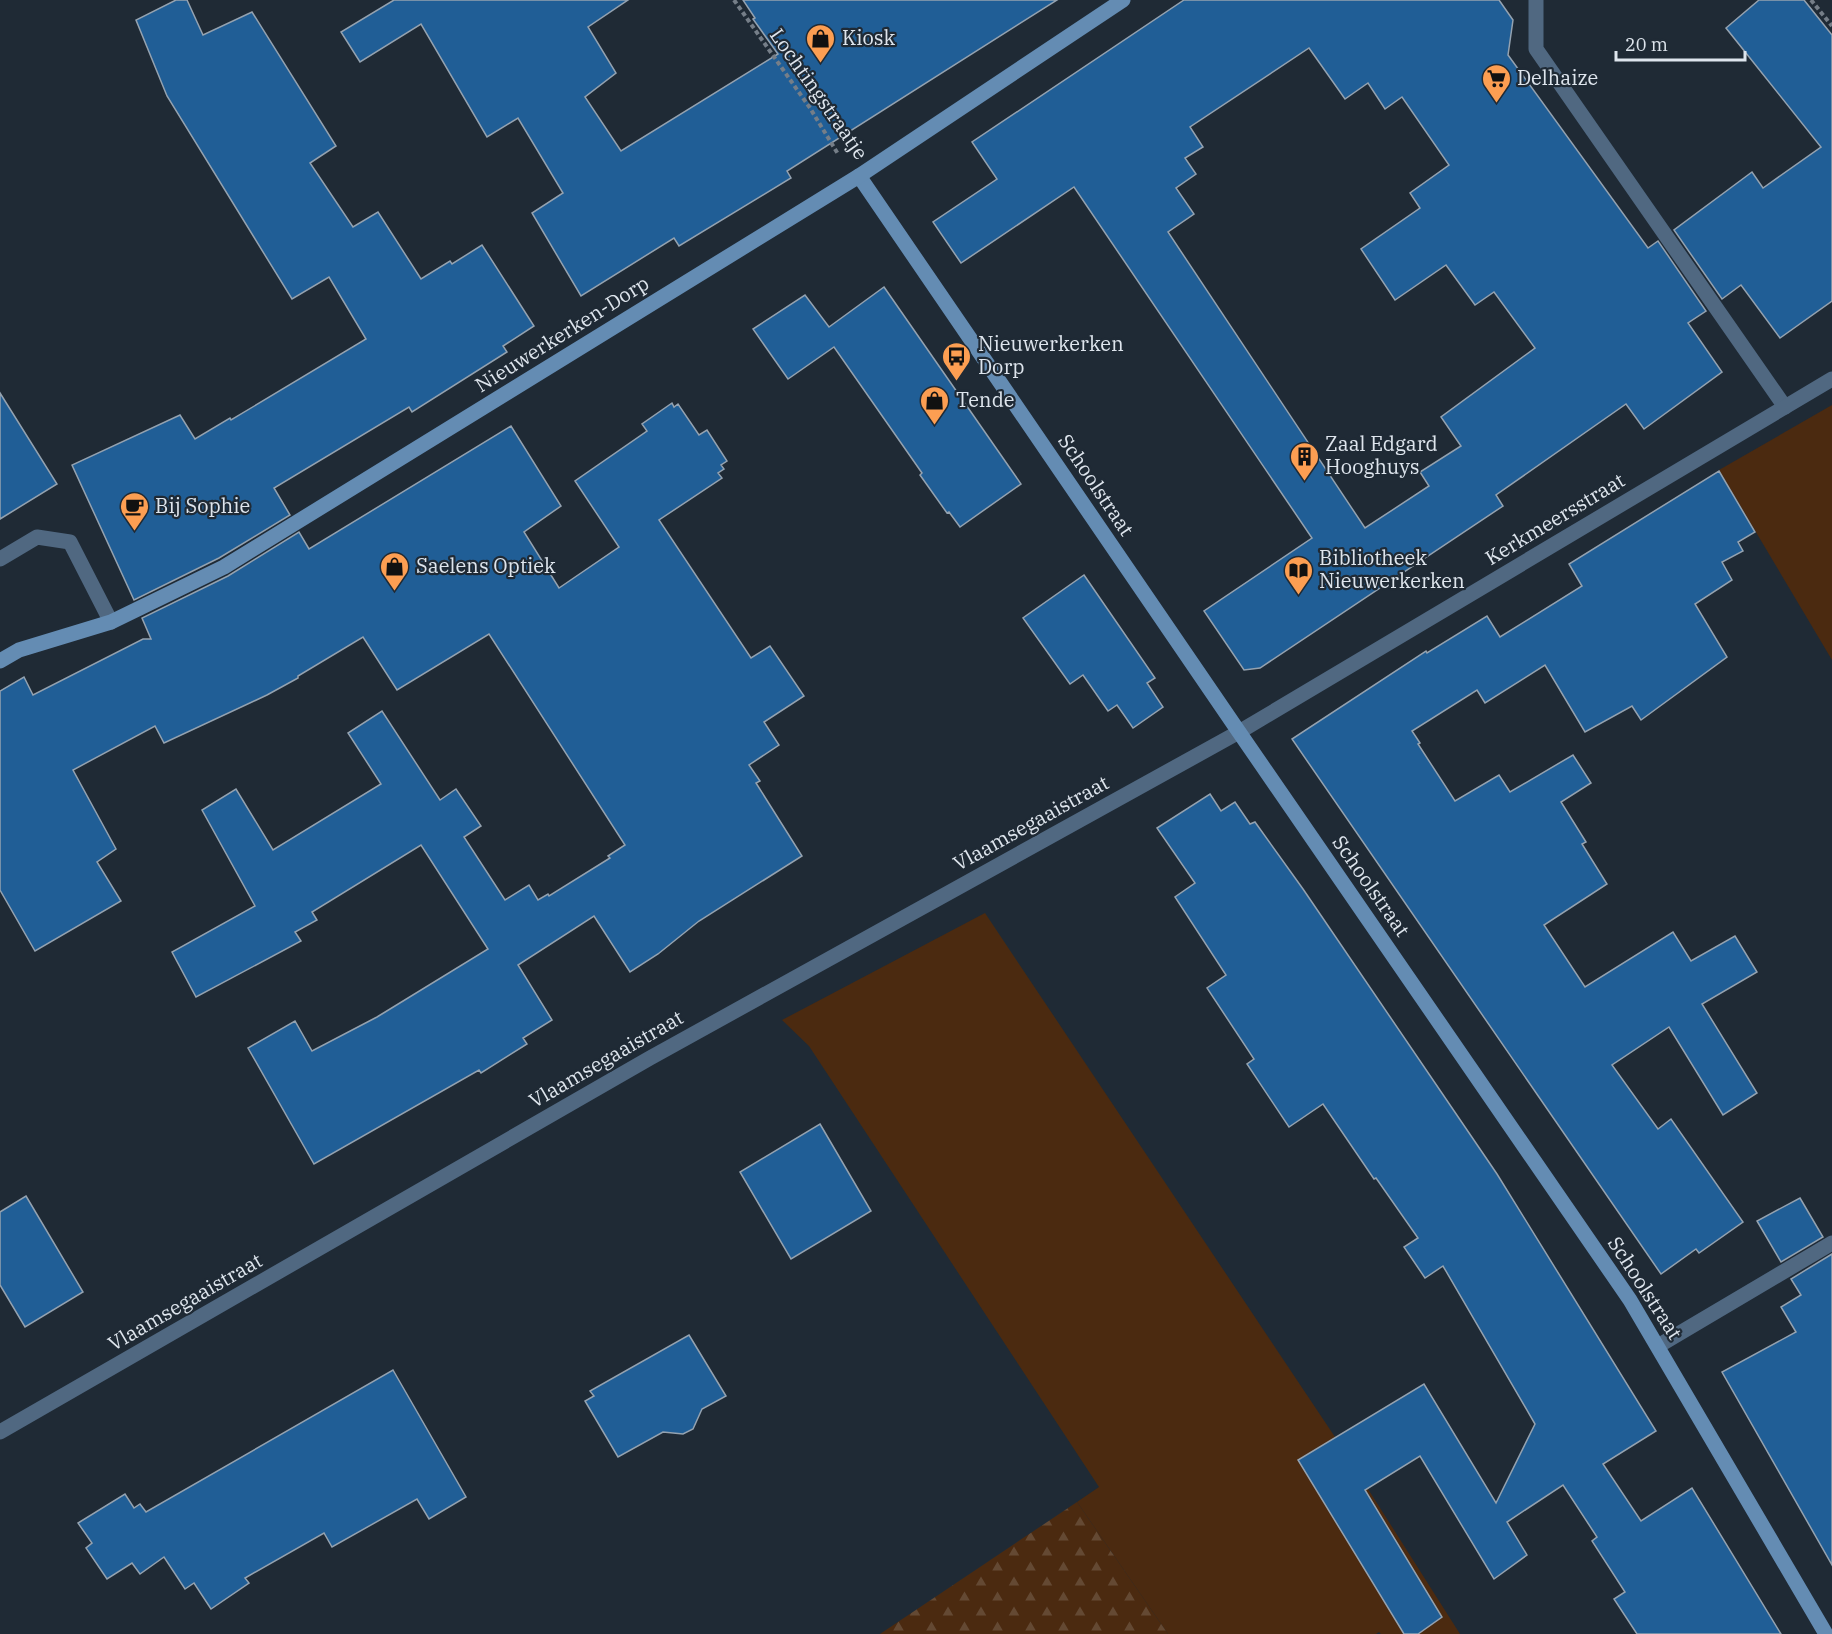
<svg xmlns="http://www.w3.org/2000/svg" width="1832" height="1634" viewBox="0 0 1832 1634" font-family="'IBM Plex Serif',serif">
  <defs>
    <pattern id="forest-firs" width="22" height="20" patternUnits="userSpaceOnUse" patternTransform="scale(1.5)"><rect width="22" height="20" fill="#4b2a10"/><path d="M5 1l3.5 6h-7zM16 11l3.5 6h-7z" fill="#644933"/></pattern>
  </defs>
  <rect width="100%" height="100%" fill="#1f2a35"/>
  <g fill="#4b2a10">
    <polygon points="1832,405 1832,660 1719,470"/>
    <polygon points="985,913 1335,1437 1460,1634 1381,1634 1379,1632 1376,1634 1168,1634 1077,1502 1099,1487 809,1046 782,1020"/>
  </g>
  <polygon fill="url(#forest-firs)" points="1077,1502 1168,1634 880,1634"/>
  <g fill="#205e96" stroke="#94a2b0" stroke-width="1.5" fill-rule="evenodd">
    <polygon points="176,0 187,0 203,35 252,12 336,146 310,163 353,227 378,212 421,279 450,261 452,264 482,245 534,326 503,346 507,352 412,412 409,407 274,488 290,515 219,558 134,600 72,465 180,415 195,439 230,418 231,420 366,339 329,277 292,299 167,96 136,20"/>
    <polygon points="394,0 628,0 588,27 616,73 585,97 621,151 778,54 753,19 755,18 743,0 1057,0 787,171 791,178 679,246 674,238 581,296 532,213 563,193 518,118 487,137 421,24 360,62 341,32"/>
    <path d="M1184,0H1499L1513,20L1508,55L1648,248L1658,241L1706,311L1688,323L1722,372L1644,429L1626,404L1496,495L1503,506L1260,668L1244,670L1204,611L1312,538L1074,187L961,263L933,222L997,179L972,142ZM1309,48L1345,99L1368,83L1385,109L1402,97L1449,165L1410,193L1420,208L1361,249L1395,300L1446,265L1475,305L1494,292L1535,348L1441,417L1461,446L1420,472L1429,486L1365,528L1168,232L1194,214L1176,188L1196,174L1185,158L1203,147L1190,127Z"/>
    <polygon points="1759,0 1804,0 1832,35 1832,301 1780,338 1741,285 1722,299 1674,230 1752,172 1763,188 1821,147 1726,28"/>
    <polygon points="884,287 1021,484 960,527 949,512 947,513 920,475 922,473 834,347 788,379 753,329 805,295 829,327"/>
    <polygon points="0,393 57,484 0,519"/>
    <polygon points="672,403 674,407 678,404 699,435 707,430 727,461 721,465 724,469 718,473 722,478 659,520 751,658 770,646 804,696 764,722 779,745 749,765 760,781 756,783 802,856 699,921 658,954 630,972 594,916 518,965 552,1020 523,1038 527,1044 481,1073 479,1070 314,1164 248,1048 295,1021 312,1051 377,1017 488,949 421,845 312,912 317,920 295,932 301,941 196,997 172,952 255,906 202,810 236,789 273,850 381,784 348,733 382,711 440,800 456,789 481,826 464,837 505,900 529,885 538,900 548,894 549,896 610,858 608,856 625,845 489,634 397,690 363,637 298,676 298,678 267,695 164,743 155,726 73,770 116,849 97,862 121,901 35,951 0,890 0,691 24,677 33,695 143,639 151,639 142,618 228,576 299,532 309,549 511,426 561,506 524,532 559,588 619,547 575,481 647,431 642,424"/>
    <polygon points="1719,471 1755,532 1738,542 1743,551 1722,562 1732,580 1695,604 1727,657 1641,720 1632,706 1585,732 1545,665 1485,703 1477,690 1412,731 1420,743 1418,744 1455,801 1499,775 1510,792 1573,755 1591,783 1561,802 1586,842 1582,844 1607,884 1544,925 1585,987 1673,932 1691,961 1735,936 1757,972 1702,1004 1757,1093 1723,1115 1669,1027 1612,1065 1658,1129 1671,1119 1743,1222 1699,1253 1696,1249 1661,1274 1292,739 1426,651 1427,653 1487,616 1500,637 1582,586 1569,564"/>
    <polygon points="1084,575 1155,678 1147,683 1163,707 1133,728 1117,705 1108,711 1083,675 1070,684 1023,618"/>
    <polygon points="1210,794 1221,811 1235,802 1250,824 1255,822 1303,889 1497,1174 1656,1431 1603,1464 1641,1521 1692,1488 1781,1634 1637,1634 1614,1599 1625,1592 1592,1541 1597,1537 1563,1485 1507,1522 1527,1555 1494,1579 1420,1456 1365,1490 1442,1617 1418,1634 1404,1634 1298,1460 1424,1384 1496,1503 1535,1424 1443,1266 1425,1278 1404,1247 1418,1238 1376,1178 1374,1179 1323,1104 1289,1127 1247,1064 1254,1059 1207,988 1226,975 1175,897 1195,883 1157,828"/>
    <polygon points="820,1124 871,1211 791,1259 740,1172"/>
    <polygon points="26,1196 83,1292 25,1327 0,1285 0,1212"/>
    <polygon points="1800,1198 1823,1237 1781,1262 1757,1221"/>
    <polygon points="1832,1254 1832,1565 1722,1372 1796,1332 1781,1307 1801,1295 1791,1279"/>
    <polygon points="689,1335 726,1396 702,1409 693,1429 683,1434 663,1432 618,1457 585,1401 594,1396 590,1391"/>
    <polygon points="393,1370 466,1497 429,1519 417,1499 332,1547 324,1533 245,1578 249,1583 211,1609 194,1583 185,1589 164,1557 140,1574 132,1563 107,1579 86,1548 92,1543 78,1523 125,1494 134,1508 140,1504 146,1512"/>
  </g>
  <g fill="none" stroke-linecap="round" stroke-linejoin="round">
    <g stroke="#757e88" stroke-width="4" stroke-dasharray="4.5 3" stroke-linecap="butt">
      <polyline points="734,0 810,108 838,154"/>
      <polyline points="1811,0 1832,26"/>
    </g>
    <g stroke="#506881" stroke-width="15">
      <polyline points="1536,0 1536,49 1785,407"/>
      <polyline points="0,559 37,537 70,542 111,622"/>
      <polyline points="1658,1346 1832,1243"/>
    </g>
    <polyline stroke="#506881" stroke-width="15" points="0,1432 650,1058 1239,732 1832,379"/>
    <g stroke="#648cb3" stroke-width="15">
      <polyline points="859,176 1239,732 1630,1300 1826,1634"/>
      <polyline points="0,661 19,650 111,622 224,567 859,176 1123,0"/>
    </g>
  </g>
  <defs>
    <symbol id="shop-pin" viewBox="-11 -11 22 30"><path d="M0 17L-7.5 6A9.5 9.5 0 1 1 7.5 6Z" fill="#fc9e52" stroke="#1f2a35"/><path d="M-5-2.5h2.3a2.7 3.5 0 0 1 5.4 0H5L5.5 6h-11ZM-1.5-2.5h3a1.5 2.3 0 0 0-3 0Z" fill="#111"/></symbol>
    <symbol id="supermarket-pin" viewBox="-11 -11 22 30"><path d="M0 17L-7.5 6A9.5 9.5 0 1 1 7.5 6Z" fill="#fc9e52" stroke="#1f2a35"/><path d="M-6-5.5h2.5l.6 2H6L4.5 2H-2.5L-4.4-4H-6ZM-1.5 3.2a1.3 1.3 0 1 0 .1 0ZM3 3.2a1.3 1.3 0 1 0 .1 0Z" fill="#111"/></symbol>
    <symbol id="bus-pin" viewBox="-11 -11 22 30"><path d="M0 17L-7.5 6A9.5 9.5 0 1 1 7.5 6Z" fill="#fc9e52" stroke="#1f2a35"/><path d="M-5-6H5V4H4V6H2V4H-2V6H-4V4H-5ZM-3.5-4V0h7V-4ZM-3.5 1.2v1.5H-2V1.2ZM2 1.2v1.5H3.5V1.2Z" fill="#111"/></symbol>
    <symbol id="building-pin" viewBox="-11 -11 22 30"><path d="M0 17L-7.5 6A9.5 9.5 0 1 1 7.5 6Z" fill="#fc9e52" stroke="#1f2a35"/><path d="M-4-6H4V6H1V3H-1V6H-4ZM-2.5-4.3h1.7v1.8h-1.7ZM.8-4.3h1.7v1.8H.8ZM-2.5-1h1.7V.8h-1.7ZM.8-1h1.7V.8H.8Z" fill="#111"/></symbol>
    <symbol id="cafe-pin" viewBox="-11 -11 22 30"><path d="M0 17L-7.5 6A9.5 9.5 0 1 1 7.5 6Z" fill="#fc9e52" stroke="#1f2a35"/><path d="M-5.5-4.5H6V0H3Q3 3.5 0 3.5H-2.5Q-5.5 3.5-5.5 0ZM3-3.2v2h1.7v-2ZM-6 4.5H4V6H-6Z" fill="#111"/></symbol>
    <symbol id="library-pin" viewBox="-11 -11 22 30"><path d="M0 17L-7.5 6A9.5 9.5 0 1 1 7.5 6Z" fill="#fc9e52" stroke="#1f2a35"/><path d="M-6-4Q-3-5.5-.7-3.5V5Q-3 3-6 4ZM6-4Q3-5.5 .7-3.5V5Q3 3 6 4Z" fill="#111"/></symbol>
  </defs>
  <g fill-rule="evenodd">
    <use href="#shop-pin" x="804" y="22" width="33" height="45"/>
    <use href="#supermarket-pin" x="1480" y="62" width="33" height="45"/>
    <use href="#bus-pin" x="940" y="340" width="33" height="45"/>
    <use href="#shop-pin" x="918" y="384" width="33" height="45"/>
    <use href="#building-pin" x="1288" y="440" width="33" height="45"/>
    <use href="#cafe-pin" x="118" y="490" width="33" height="45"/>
    <use href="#shop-pin" x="378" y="550" width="33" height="45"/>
    <use href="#library-pin" x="1282" y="554" width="33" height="45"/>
  </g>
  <g text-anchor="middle" stroke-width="4.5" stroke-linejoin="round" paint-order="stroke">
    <g font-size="20" fill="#dee5ed" stroke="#1f2a35" text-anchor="start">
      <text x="842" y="45">Kiosk</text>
      <text x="1517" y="85">Delhaize</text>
      <text x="978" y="351">Nieuwerkerken<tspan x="978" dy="23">Dorp</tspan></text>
      <text x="956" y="407">Tende</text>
      <text x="1325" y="451">Zaal Edgard<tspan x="1325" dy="23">Hooghuys</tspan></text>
      <text x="155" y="513">Bij Sophie</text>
      <text x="1319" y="565">Bibliotheek<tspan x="1319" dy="23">Nieuwerkerken</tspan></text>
      <text x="416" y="573">Saelens Optiek</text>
    </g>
    <g font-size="20" fill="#dee5ed" stroke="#1f2a35">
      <text transform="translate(819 94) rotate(55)" y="7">Lochtingstraatje</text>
      <text transform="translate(562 334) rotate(-32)" y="7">Nieuwerkerken-Dorp</text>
      <text transform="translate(1096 485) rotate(56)" y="7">Schoolstraat</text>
      <text transform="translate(1555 519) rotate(-31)" y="7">Kerkmeersstraat</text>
      <text transform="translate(1031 823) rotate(-29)" y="7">Vlaamsegaaistraat</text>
      <text transform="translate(1371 886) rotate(55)" y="7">Schoolstraat</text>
      <text transform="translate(606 1059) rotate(-30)" y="7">Vlaamsegaaistraat</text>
      <text transform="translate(1645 1288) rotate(57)" y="7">Schoolstraat</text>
      <text transform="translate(185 1302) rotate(-30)" y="7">Vlaamsegaaistraat</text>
    </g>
  </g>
  <path d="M1616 51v9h129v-9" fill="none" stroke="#dee5ed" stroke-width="3"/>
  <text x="1625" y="51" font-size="18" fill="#dee5ed" stroke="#1f2a35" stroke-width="4.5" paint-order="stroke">20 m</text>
</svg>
